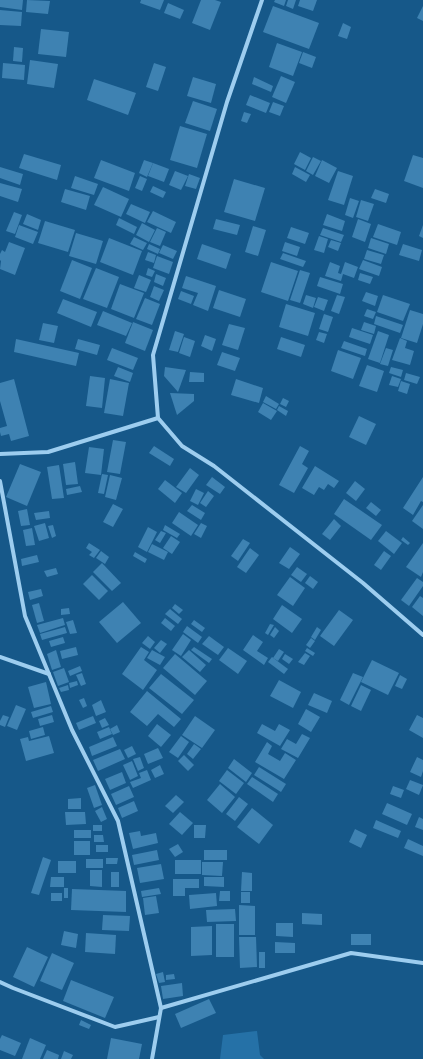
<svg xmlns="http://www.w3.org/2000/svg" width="423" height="1059" viewBox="0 0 423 1059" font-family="'PT Sans Narrow',sans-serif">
  <rect width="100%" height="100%" fill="#165889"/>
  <polygon fill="#2571a7" points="257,1031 260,1055 264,1059 220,1059 223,1035"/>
  <g fill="#3e82b2">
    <polygon points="0,0 23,0 22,10 0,7"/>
    <polygon points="27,0 50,1 48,14 26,12"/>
    <polygon points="141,0 164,0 160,10 140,3"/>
    <polygon points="201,0 215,0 221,2 210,30 192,23"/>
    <polygon points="275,0 286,0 284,6 274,2"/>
    <polygon points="288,0 296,0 293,9 286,6"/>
    <polygon points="300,0 317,0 313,11 298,6"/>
    <polygon points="168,3 184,10 180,19 164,13"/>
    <polygon points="273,6 319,23 309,49 263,32"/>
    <polygon points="423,6 423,21 417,18"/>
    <polygon points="0,10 22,12 21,26 0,25"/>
    <polygon points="343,23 351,27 347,39 338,36"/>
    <polygon points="41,29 69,32 66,57 38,54"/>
    <polygon points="277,43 302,52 293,76 269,67"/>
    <polygon points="14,47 23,48 22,62 13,61"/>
    <polygon points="303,52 316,57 312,68 299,63"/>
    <polygon points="30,60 58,64 54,88 27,84"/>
    <polygon points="3,63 25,65 24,80 2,78"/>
    <polygon points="154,63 166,67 158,91 146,87"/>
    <polygon points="281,76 295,82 286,103 272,97"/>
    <polygon points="193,77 216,84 211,103 187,96"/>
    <polygon points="254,77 273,86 271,92 252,84"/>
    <polygon points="94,79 136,93 128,115 87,100"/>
    <polygon points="250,95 270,103 266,113 246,105"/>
    <polygon points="193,101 217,109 210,131 185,123"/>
    <polygon points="273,102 284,106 280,116 269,112"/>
    <polygon points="244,112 251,114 247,123 241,121"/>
    <polygon points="180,126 207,134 197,168 170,160"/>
    <polygon points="300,152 311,158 305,170 294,164"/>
    <polygon points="24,154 61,165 57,180 19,168"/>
    <polygon points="413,155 423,158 423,188 404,181"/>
    <polygon points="313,157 321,161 313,175 306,171"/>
    <polygon points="101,160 135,173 129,191 94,178"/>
    <polygon points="144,160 153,163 147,177 139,173"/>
    <polygon points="322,160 337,168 329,183 315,176"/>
    <polygon points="153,163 169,169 164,182 148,176"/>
    <polygon points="0,167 23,174 20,185 0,178"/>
    <polygon points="295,167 310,175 306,182 292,174"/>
    <polygon points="175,171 188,176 181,190 169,185"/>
    <polygon points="338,171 353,176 344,205 328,200"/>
    <polygon points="189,174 200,178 196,189 185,186"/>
    <polygon points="75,176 98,184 94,195 71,188"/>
    <polygon points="140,176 147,179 142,191 135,188"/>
    <polygon points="234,179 265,188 255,221 224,212"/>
    <polygon points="0,183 22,189 18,202 0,196"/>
    <polygon points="153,186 166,192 163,198 150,192"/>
    <polygon points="103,187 129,199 121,217 94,205"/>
    <polygon points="65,189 90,196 86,210 61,202"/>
    <polygon points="375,189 389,194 386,203 371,198"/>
    <polygon points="350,198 359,201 353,218 345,215"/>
    <polygon points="361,200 374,204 368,221 356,217"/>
    <polygon points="131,204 150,212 145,223 126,214"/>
    <polygon points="153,211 176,222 171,233 147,222"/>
    <polygon points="14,212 22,215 15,234 6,231"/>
    <polygon points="27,214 41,220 38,230 23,224"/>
    <polygon points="327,214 345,221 342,231 323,225"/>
    <polygon points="119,218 137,227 134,234 116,225"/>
    <polygon points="216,219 240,225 237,235 213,229"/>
    <polygon points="358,219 371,224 365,242 352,237"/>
    <polygon points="45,221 75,230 68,252 38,243"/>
    <polygon points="142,223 155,230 149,242 136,235"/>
    <polygon points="378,224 401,232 397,245 373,237"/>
    <polygon points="19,225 38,232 33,244 15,237"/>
    <polygon points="423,225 423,238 419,236"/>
    <polygon points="253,226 266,230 258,256 245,252"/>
    <polygon points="291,227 309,233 305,244 287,238"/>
    <polygon points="157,228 166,232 160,246 150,242"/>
    <polygon points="323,228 344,235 341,242 320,235"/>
    <polygon points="76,233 103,241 96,264 69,256"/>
    <polygon points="319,236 328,239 324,253 314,250"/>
    <polygon points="134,237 147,243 143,250 130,244"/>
    <polygon points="109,238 142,251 133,275 100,262"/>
    <polygon points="371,238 389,244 386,254 368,248"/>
    <polygon points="331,240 341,243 338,251 328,247"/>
    <polygon points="9,242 25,248 15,275 0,269 1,261 0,260 0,254 2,250 5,252"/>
    <polygon points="285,242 300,247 297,256 282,251"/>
    <polygon points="149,244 160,249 158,254 147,249"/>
    <polygon points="202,244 231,254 226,269 197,259"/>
    <polygon points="403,244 422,250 419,261 399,255"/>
    <polygon points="163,245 177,251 173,259 159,253"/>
    <polygon points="367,250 384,255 381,264 364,259"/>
    <polygon points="148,252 156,255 154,263 145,260"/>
    <polygon points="283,253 306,261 303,267 280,259"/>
    <polygon points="157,256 173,262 169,274 153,268"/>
    <polygon points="72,260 92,268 80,299 60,291"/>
    <polygon points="363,260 382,267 379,276 359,269"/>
    <polygon points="271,262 298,271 288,301 261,292"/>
    <polygon points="330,262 340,266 338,273 341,274 345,262 358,267 354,278 343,274 341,281 325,276"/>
    <polygon points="96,268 119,277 107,308 83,299"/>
    <polygon points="148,268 155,271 152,277 146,275"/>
    <polygon points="300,270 310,273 300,303 290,300"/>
    <polygon points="360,273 373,277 370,284 358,280"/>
    <polygon points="156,274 166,278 163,286 154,282"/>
    <polygon points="139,275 151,280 146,292 134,288"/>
    <polygon points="186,276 216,286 208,311 193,305 198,293 182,288"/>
    <polygon points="320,277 343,284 340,294 317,286"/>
    <polygon points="120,284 144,293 134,318 111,309"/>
    <polygon points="154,286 164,290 159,301 150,297"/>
    <polygon points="219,290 246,299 240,317 213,308"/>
    <polygon points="181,291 194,296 191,304 178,299"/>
    <polygon points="366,292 378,296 375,306 362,301"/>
    <polygon points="306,295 316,298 313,308 303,304"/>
    <polygon points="337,295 345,297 339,314 331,311"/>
    <polygon points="383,295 410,304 403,321 377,312"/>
    <polygon points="318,297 328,300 324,311 314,307"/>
    <polygon points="145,298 160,304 152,325 136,319"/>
    <polygon points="63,299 97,312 91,327 57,313"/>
    <polygon points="286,304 315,313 308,336 279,327"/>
    <polygon points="367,309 376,312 373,319 364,316"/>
    <polygon points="410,310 423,314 423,324 417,343 401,338"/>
    <polygon points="103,311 132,323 126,336 97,325"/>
    <polygon points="324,314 333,317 328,332 319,329"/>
    <polygon points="376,316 403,325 400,333 374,324"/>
    <polygon points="133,322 153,330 145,351 125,343"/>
    <polygon points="364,322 376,326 374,334 361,330"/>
    <polygon points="43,323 58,326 54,343 39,340"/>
    <polygon points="229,324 245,328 238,350 222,345"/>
    <polygon points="352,328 373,335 370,344 349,337"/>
    <polygon points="175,331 184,334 178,352 169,350"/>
    <polygon points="378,331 389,335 380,363 368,359"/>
    <polygon points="319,332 327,334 324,343 316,340"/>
    <polygon points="205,335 216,339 212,351 201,346"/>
    <polygon points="184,337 195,341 190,357 179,353"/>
    <polygon points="281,337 305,345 301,357 277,349"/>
    <polygon points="400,338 407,341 405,348 414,351 410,365 392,360"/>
    <polygon points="16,339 79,353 76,366 14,352"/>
    <polygon points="78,339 100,345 97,355 75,349"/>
    <polygon points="344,341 367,349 365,356 341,348"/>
    <polygon points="112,348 138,358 133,370 107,360"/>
    <polygon points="386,348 393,350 388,366 380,364"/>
    <polygon points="338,350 361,358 353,379 331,371"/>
    <polygon points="222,352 240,358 235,371 217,365"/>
    <polygon points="367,365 384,371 377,392 359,386"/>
    <polygon points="118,367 133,373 130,382 114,376"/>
    <polygon points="165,367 186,370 178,392 164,376"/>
    <polygon points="391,367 403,370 401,377 389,373"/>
    <polygon points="190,372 204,373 204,382 189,382"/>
    <polygon points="406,373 420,377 417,384 404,380"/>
    <polygon points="90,376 105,378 102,408 86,406"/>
    <polygon points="392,376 401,379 398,387 389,385"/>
    <polygon points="14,379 29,436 11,441 9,434 1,436 0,432 0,428 7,426 0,401 0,383"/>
    <polygon points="110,379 129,383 123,416 104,413"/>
    <polygon points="236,379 263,388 259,403 231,395"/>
    <polygon points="401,381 410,384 407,394 398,391"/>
    <polygon points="170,393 194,394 194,401 177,415"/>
    <polygon points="266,396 279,404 276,409 263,402"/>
    <polygon points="283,398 289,401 286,407 280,404"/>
    <polygon points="263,403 277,411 271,420 258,412"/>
    <polygon points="279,406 288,411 286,416 277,410"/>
    <polygon points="359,416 376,424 366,445 349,437"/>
    <polygon points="113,440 126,442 120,474 107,472"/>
    <polygon points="154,446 174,459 170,466 149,453"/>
    <polygon points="300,446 309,451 302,464 308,468 294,493 279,485"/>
    <polygon points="89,447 104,449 101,475 85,473"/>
    <polygon points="75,462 78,484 66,485 63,464"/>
    <polygon points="20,464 41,472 27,506 6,497"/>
    <polygon points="59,465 64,498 52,499 47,467"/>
    <polygon points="315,466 339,481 334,488 328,484 324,490 319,487 314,495 302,488"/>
    <polygon points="190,468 199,475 186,493 176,487"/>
    <polygon points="102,474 108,475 104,494 98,493"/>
    <polygon points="110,475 122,478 116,500 105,497"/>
    <polygon points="212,477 225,487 220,494 206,485"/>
    <polygon points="423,477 423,502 421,501 413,515 403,508"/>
    <polygon points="165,480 182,493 175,503 158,489"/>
    <polygon points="355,481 365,489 356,501 346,493"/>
    <polygon points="80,486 82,492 67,495 66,489"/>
    <polygon points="196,489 204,493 198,505 190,501"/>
    <polygon points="208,491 214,496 206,507 200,503"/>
    <polygon points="344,499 382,525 371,540 334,514"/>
    <polygon points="371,502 381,510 376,516 366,508"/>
    <polygon points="113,504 123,509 113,527 103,522"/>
    <polygon points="192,505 205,513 201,520 187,511"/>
    <polygon points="423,505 423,529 412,521"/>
    <polygon points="27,509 30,525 21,526 18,511"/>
    <polygon points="49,511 50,518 36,520 34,513"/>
    <polygon points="179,512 198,525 191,536 172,523"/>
    <polygon points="334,519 341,526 330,540 322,534"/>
    <polygon points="45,523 49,538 39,541 34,526"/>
    <polygon points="201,523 207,526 201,538 194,534"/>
    <polygon points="53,525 56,536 52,538 48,526"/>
    <polygon points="165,525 180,534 177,538 163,530"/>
    <polygon points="148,527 157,532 147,552 138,547"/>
    <polygon points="32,528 35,545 26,546 23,530"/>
    <polygon points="161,531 166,533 160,543 155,540"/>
    <polygon points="386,531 402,543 394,554 378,541"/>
    <polygon points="171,536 180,542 172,554 163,548"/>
    <polygon points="403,537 410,543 408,545 401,540"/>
    <polygon points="243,539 250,543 238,561 231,556"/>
    <polygon points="89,543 100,550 94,558 89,555 92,552 86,548"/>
    <polygon points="423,543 423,572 421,577 406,567"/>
    <polygon points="152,544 168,552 164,560 148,552"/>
    <polygon points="290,547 300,554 289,569 279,563"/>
    <polygon points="250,548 259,555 246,573 237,567"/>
    <polygon points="101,551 109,557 105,564 96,558"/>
    <polygon points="384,551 391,556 381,570 374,565"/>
    <polygon points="135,552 147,559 145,563 133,556"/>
    <polygon points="37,555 39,562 22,566 21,559"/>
    <polygon points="102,563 121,583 112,591 93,572"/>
    <polygon points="297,567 307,574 301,582 291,575"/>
    <polygon points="56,568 58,574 47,577 44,571"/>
    <polygon points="92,575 108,591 99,600 83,584"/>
    <polygon points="310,576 318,582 313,589 305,583"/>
    <polygon points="290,577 305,588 293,606 277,595"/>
    <polygon points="417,578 423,582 423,586 409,606 401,600"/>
    <polygon points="41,589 43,596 30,600 28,592"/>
    <polygon points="420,596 423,598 423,616 412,607"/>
    <polygon points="123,602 141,623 117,643 99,622"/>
    <polygon points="39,603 44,621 37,623 32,605"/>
    <polygon points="175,604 183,610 179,614 172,608"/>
    <polygon points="282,605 302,619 292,633 273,619"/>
    <polygon points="69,608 70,614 61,615 61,609"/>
    <polygon points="170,609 182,619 178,624 165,614"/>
    <polygon points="339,610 353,620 334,646 320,636"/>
    <polygon points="63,618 65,625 40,633 37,625"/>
    <polygon points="165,618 175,626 171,631 161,623"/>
    <polygon points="73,620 77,633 70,634 66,622"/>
    <polygon points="194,620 205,628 202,632 191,624"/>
    <polygon points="270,624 274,625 268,635 265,633"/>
    <polygon points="187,626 202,637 198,643 183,632"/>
    <polygon points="65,627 67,633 42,640 40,634"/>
    <polygon points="275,627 279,631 274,638 270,635"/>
    <polygon points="317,627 321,630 315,640 311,637"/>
    <polygon points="183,634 191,640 181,656 172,650"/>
    <polygon points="253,635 263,642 257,651 268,658 264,665 243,650"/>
    <polygon points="148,636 155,642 150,649 142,643"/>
    <polygon points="209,636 224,647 218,655 202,644"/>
    <polygon points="63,637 65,643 51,647 49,641"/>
    <polygon points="311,638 315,641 310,648 306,645"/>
    <polygon points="161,640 167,644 160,653 154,648"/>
    <polygon points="76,647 78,655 62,659 60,651"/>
    <polygon points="141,647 149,652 144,660 157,670 143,690 122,674"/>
    <polygon points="194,647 212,659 209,663 191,650"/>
    <polygon points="228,648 247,661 238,674 219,660"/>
    <polygon points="307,648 315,653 313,656 305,651"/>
    <polygon points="279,649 284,652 278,661 273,658"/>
    <polygon points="56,650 61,667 52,670 47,654"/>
    <polygon points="152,650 165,657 160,665 147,658"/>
    <polygon points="189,650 206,665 200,672 182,657"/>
    <polygon points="305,653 310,656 304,665 298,662"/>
    <polygon points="175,654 207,681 195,695 163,668"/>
    <polygon points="285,654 293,659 289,664 282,659"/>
    <polygon points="272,657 288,669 284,674 268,662"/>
    <polygon points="372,660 399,673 388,695 361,682"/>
    <polygon points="80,666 82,671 70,676 68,671"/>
    <polygon points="64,668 69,682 58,686 53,672"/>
    <polygon points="82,673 86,684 81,686 76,675"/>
    <polygon points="353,673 363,677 349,705 340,700"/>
    <polygon points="161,674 194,700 182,714 149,688"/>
    <polygon points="400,675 407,679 402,689 395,686"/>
    <polygon points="279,680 301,692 293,708 270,696"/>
    <polygon points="77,681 78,685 70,688 69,683"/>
    <polygon points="46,682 51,704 34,708 28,687"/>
    <polygon points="68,685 69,690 61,692 59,688"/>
    <polygon points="361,685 371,690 361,711 351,706"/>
    <polygon points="147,691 181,719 174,727 158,714 147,726 130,712"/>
    <polygon points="314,693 332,701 327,713 308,705"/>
    <polygon points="84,698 87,706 83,708 79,700"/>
    <polygon points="101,700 106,712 96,716 92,705"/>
    <polygon points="16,705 26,709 17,730 7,726"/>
    <polygon points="51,706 53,712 33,718 31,712"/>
    <polygon points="306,709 320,717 311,732 298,724"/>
    <polygon points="3,715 9,717 5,727 0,725 0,721"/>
    <polygon points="52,715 54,722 40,726 38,719"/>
    <polygon points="417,715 423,718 423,738 409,730"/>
    <polygon points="93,716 96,723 79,730 76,723"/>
    <polygon points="195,716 215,730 202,748 182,735"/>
    <polygon points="105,718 109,725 102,728 99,721"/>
    <polygon points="157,724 171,735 161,747 148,736"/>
    <polygon points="262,724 275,731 279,724 290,730 280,746 257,733"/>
    <polygon points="117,725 120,732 113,735 110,729"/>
    <polygon points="43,727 45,735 31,739 29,731"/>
    <polygon points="109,727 112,734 100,739 97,732"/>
    <polygon points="302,734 310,738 298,758 281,749 287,739 296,744"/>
    <polygon points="49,736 54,753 26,761 20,739 28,737 29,741"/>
    <polygon points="181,736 189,742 178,758 169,752"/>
    <polygon points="113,737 117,746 92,756 89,747"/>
    <polygon points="267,742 272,746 268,754 280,761 285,753 296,760 284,779 255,762"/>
    <polygon points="194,744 201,749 193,759 187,754"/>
    <polygon points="132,746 136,754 128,758 124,750"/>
    <polygon points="158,748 163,758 148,764 144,754"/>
    <polygon points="120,749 125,759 98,771 93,760"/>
    <polygon points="184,755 194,765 188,771 178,761"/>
    <polygon points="140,757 144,768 138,771 133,759"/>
    <polygon points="417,757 423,760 423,771 421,777 410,772"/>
    <polygon points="234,759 252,773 246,782 228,768"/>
    <polygon points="132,761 138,776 130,780 123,765"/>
    <polygon points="160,765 164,774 155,778 151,770"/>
    <polygon points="259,767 286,784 281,792 254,775"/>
    <polygon points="147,770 151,780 133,788 130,782 141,778 139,773"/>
    <polygon points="227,770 244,783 236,794 219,781"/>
    <polygon points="122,772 126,783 110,790 105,779"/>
    <polygon points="252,777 278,794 273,802 247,784"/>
    <polygon points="410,780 423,785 419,795 406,789"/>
    <polygon points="220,784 235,797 222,813 207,800"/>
    <polygon points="95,785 102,805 94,808 87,788"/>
    <polygon points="129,786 134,797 116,805 111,794"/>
    <polygon points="393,786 404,790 401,798 390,794"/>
    <polygon points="176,795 184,802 173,813 165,806"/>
    <polygon points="239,797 248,804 235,821 226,814"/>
    <polygon points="81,798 81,809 68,809 68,799"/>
    <polygon points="134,801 138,811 122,818 118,808"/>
    <polygon points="387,803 412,814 407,825 382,814"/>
    <polygon points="102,807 107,819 101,822 95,811"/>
    <polygon points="252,808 273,825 259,844 237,827"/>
    <polygon points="65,812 85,812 86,824 66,825"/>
    <polygon points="180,812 193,823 182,835 169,824"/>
    <polygon points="419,817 423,819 423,830 415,827"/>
    <polygon points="376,820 401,831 398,838 373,828"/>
    <rect x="93" y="825" width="9" height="6"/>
    <polygon points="194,825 206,825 205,838 194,838"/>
    <polygon points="355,829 367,835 361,848 349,842"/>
    <rect x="74" y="830" width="17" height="8"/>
    <polygon points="140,831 141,836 156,833 158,843 133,849 129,833"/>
    <polygon points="94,835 103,835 104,842 94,842"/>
    <polygon points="408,839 423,846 423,856 404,848"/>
    <rect x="74" y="841" width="16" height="14"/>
    <polygon points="178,844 183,852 175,857 169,849"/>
    <rect x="96" y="845" width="12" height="7"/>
    <polygon points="157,850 159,860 134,865 132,855"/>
    <rect x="204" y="850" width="23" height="10"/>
    <polygon points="43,857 51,860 39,895 31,893"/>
    <polygon points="106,858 118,858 117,864 106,864"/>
    <rect x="86" y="859" width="17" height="9"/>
    <rect x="175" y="860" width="26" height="14"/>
    <rect x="58" y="861" width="18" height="12"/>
    <polygon points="202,862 223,862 222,876 202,875"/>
    <polygon points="161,864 164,879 140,883 137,868"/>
    <polygon points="90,870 102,870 102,887 90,886"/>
    <rect x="111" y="872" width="8" height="15"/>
    <polygon points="242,872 252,873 252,891 241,891"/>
    <polygon points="51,877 64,877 64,887 50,887"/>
    <polygon points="204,877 224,877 224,887 204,886"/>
    <polygon points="173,879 199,879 199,888 185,888 185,896 173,896"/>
    <rect x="64" y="888" width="4" height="10"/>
    <polygon points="159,888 161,894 142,897 141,891"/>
    <polygon points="72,889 126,891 126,912 71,910"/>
    <polygon points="220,891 230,891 230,901 219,901"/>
    <rect x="241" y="892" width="9" height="11"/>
    <rect x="51" y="893" width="11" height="8"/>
    <polygon points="216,893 217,906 190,909 189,895"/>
    <polygon points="156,896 159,913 145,915 143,898"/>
    <polygon points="239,905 255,906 255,935 239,935"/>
    <polygon points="235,909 236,921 207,922 206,910"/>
    <polygon points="302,913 322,914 322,925 302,924"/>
    <polygon points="103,915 130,916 129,931 102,930"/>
    <polygon points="276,923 293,923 293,937 276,936"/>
    <rect x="216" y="924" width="18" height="33"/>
    <polygon points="212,926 212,955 191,956 191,927"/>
    <polygon points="64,931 78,934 76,948 61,945"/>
    <polygon points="86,933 116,935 115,954 85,952"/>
    <rect x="351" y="934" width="20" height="11"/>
    <polygon points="239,937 256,937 257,967 240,968"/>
    <polygon points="275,942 295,943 295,953 275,953"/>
    <polygon points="27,947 48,957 34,987 13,977"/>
    <rect x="259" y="952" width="6" height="16"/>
    <polygon points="52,953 74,963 62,990 40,981"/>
    <polygon points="163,972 165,982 159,983 156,974"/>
    <polygon points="174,974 175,979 166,980 166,975"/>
    <polygon points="71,980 114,997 105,1018 63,1001"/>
    <polygon points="182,983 183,996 163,999 161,986"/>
    <polygon points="209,999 216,1013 181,1028 175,1014"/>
    <polygon points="81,1020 91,1025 89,1029 79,1025"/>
    <polygon points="2,1035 21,1043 15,1056 0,1050 0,1039"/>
    <polygon points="30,1038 46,1045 40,1059 22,1059"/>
    <polygon points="111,1038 142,1044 139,1059 107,1059"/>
    <polygon points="47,1050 59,1055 58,1059 43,1059"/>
    <polygon points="64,1051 73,1055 71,1059 61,1059"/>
  </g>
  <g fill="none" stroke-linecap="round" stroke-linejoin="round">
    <g stroke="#9dcdef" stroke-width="4">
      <polyline points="262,0 227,102 153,355 158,418 182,446 214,466 363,583 423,635"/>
      <polyline points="0,454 48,452 158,418"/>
      <polyline points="0,481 25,616 72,730 118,821 161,1008 152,1059"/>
      <polyline points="0,657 49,674"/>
      <polyline points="0,982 13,988 115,1027 159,1017"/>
      <polyline points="161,1008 351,953 423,963"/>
    </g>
  </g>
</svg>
